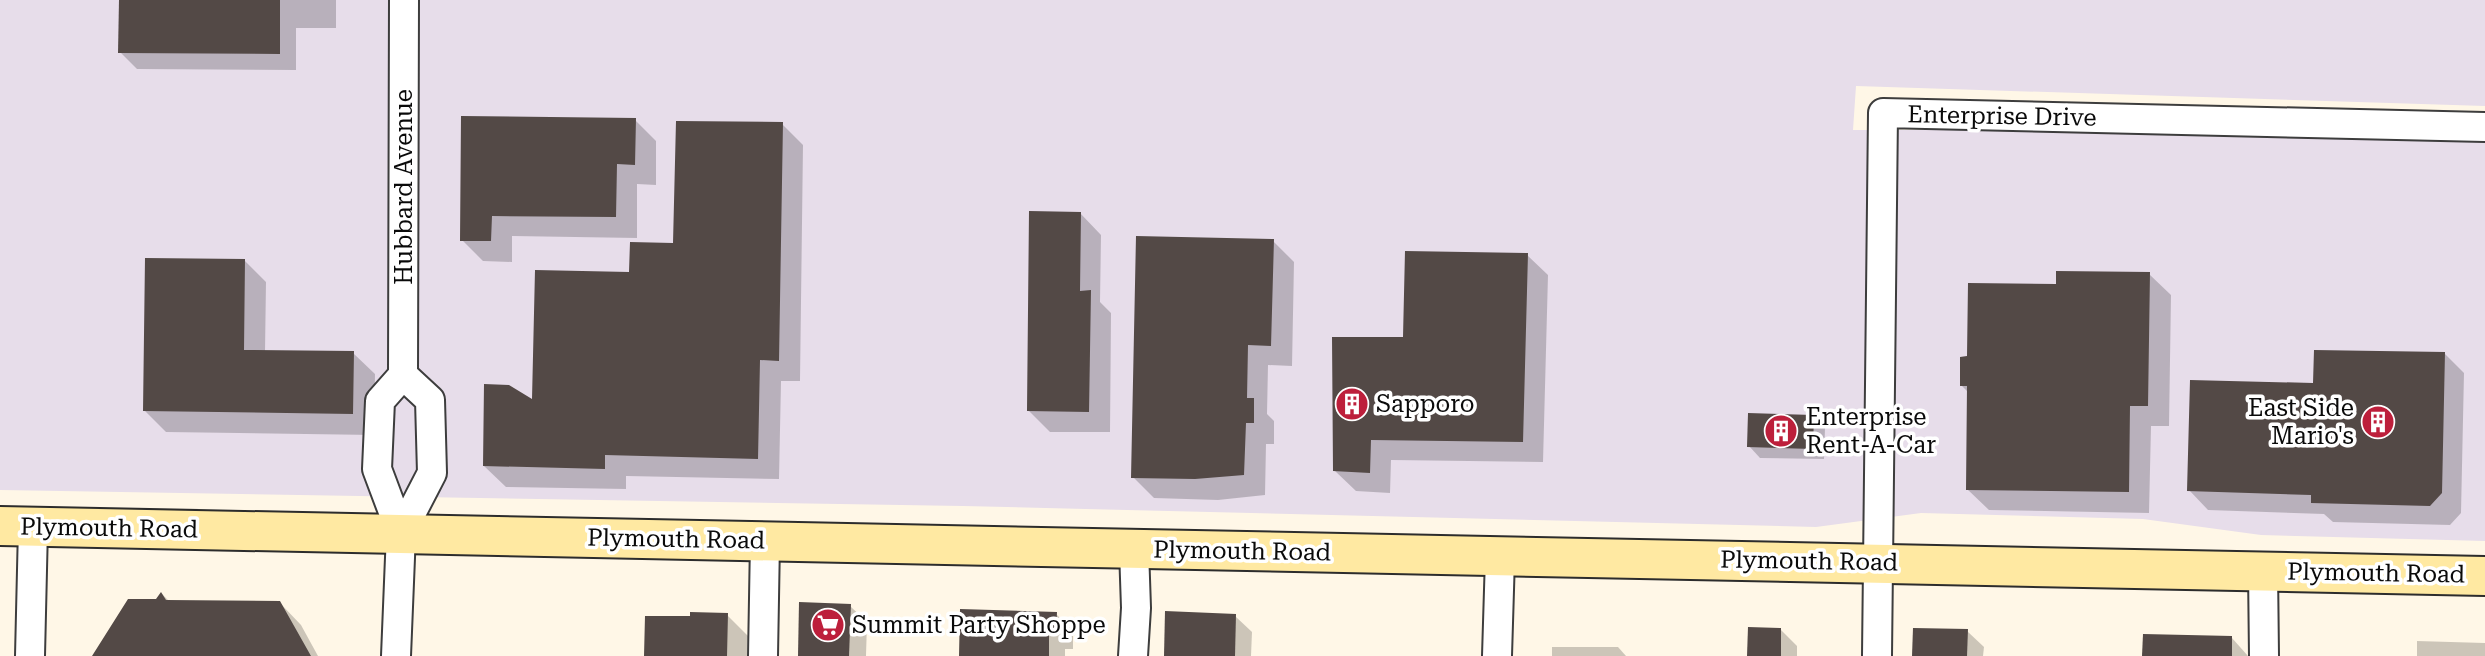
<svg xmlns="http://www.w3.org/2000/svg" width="2485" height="656" viewBox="0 0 2485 656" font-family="'Roboto Serif',serif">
  <rect width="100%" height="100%" fill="#fff7e7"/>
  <polygon fill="#e7ddea" points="0,0 2485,0 2485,106 1856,86 1853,130 2037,130 2485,141 2485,541 2261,535 2143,519 1921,513 1816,527 963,506 0,490"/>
  <g fill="#0003">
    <polygon points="120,0 336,0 336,28 296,28 296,70 137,69 120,52"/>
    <polygon points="463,118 635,120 656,141 656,185 637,184 637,238 512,236 512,262 483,261 462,240"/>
    <polygon points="782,124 803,145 800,381 781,381 779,479 626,476 626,489 506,487 484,466 631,274 674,245"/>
    <polygon points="1080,213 1101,235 1100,302 1111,313 1110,432 1050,432 1028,410"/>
    <polygon points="1273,241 1294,262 1292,366 1268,365 1267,414 1274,421 1274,444 1266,444 1265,495 1218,500 1154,498 1133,477"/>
    <polygon points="1527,255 1548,275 1543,462 1391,460 1390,493 1356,491 1335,471 1405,339"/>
    <polygon points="245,261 266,282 265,352 353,353 375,374 374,435 166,432 145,411"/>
    <polygon points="2149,274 2171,295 2169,426 2151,426 2149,513 1989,510 1967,489 1969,393 1962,386 1968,358 2057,286"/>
    <polygon points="2444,353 2464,373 2461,513 2450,525 2333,522 2324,514 2208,510 2189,490"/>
    <polygon points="1813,417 1825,428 1824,459 1760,458 1749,446"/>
    <polygon points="162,594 169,601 280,603 301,625 318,656 101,656"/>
    <polygon points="850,606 867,622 866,656 800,656"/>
    <polygon points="1056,614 1073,631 1073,649 1065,649 1065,656 961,656"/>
    <polygon points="727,615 748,636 747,656 646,656 692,618"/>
    <polygon points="1235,616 1252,632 1251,656 1166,656"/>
    <polygon points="1781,630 1797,646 1797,656 1749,656"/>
    <polygon points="1967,631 1984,647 1983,656 1914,656"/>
    <polygon points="2232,638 2248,656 2144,656"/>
    <polygon points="2417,641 2485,643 2485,656 2417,656"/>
    <polygon points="1552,647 1618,647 1626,656 1552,656"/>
  </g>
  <g fill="#534946">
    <polygon points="119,0 280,0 280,54 118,53"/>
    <polygon points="461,116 636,118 635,165 617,164 616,217 492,216 491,241 460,241"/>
    <polygon points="676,121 783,122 779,361 760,360 758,459 605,455 605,469 483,466 484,384 509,385 532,399 535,270 629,272 630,242 673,243"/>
    <polygon points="1029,211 1081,212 1080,291 1091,290 1089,412 1027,411"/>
    <polygon points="1136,236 1274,239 1271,346 1248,345 1247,398 1254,398 1254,423 1246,423 1244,475 1195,479 1131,478"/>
    <polygon points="1405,251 1528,253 1523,442 1371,440 1370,473 1333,471 1332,337 1403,337"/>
    <polygon points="145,258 245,259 244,350 354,351 353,414 143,411"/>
    <polygon points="2056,271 2150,272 2148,406 2130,406 2129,492 1966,490 1967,386 1960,386 1960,357 1967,356 1968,283 2056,284"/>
    <polygon points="2314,350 2445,352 2442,493 2430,506 2311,503 2311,495 2187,491 2190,380 2313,383"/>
    <polygon points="1748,413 1814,415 1813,449 1747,447"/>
    <polygon points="161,592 166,600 280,601 311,656 92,656 128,599 156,599"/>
    <polygon points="799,602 851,604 849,656 798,656"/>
    <polygon points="960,609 1057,612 1056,633 1049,633 1049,656 959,656"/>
    <polygon points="1165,611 1236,614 1235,656 1164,656"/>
    <polygon points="690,612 728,613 727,656 644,656 645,616 690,616"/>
    <polygon points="1748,627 1781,628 1781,656 1747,656"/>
    <polygon points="1913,628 1968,629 1967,656 1912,656"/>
    <polygon points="2143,634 2232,636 2232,656 2142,656"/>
  </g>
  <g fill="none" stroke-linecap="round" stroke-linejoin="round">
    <defs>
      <g id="minor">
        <polyline points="401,533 432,473 430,400 403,375"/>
        <polyline points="2263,570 2264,656"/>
        <polyline points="30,656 33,527"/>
        <polyline points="396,656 401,533 377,469 380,401 403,375 404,0"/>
        <polyline points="763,656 765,541"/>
        <polyline points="1133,656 1136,608 1134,549"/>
        <polyline points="1497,656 1500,557"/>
        <polyline points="1877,656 1883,113 2485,127"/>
      </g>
      <polyline id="secondary" points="0,526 2485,576"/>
    </defs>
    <use href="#minor" stroke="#3d3d3d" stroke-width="32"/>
    <use href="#secondary" stroke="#2c2c2c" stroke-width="42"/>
    <use href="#minor" stroke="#fff" stroke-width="28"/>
    <use href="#secondary" stroke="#ffe9a2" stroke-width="38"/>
  </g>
  <defs>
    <symbol id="building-disc" viewBox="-11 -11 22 22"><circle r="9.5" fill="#bd1f3b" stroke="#fff"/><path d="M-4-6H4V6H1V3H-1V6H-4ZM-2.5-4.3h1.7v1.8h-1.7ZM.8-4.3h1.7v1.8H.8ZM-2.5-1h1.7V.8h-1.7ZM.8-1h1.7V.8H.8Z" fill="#fff"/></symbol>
    <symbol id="supermarket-disc" viewBox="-11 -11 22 22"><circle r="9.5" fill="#bd1f3b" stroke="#fff"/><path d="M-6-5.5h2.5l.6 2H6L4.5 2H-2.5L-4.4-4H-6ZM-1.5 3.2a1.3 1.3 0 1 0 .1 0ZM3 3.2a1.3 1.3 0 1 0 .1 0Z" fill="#fff"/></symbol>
  </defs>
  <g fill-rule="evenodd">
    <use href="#building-disc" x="1333" y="385" width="38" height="38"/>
    <use href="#building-disc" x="2359" y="403" width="38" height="38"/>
    <use href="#building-disc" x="1762" y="412" width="38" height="38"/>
    <use href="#supermarket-disc" x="809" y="606" width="38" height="38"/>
  </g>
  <g text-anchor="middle" stroke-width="7" stroke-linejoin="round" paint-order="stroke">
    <g font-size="24" fill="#0a0a0a" stroke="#fff">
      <text transform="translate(2002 116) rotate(1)" y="8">Enterprise Drive</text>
      <text transform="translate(404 187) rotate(-90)" y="8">Hubbard Avenue</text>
      <text transform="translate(109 528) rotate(1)" y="8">Plymouth Road</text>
      <text transform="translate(676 539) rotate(1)" y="8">Plymouth Road</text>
      <text transform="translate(1242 551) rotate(1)" y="8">Plymouth Road</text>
      <text transform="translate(1809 561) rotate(1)" y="8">Plymouth Road</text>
      <text transform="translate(2376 573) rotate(1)" y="8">Plymouth Road</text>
    </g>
    <g font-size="24" fill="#0a0a0a" stroke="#fff" text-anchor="start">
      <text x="1376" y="412">Sapporo</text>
      <text x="2354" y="416" text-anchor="end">East Side<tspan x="2354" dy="28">Mario's</tspan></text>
      <text x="1806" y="425">Enterprise<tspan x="1806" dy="28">Rent-A-Car</tspan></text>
      <text x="852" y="633">Summit Party Shoppe</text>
    </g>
  </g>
</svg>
